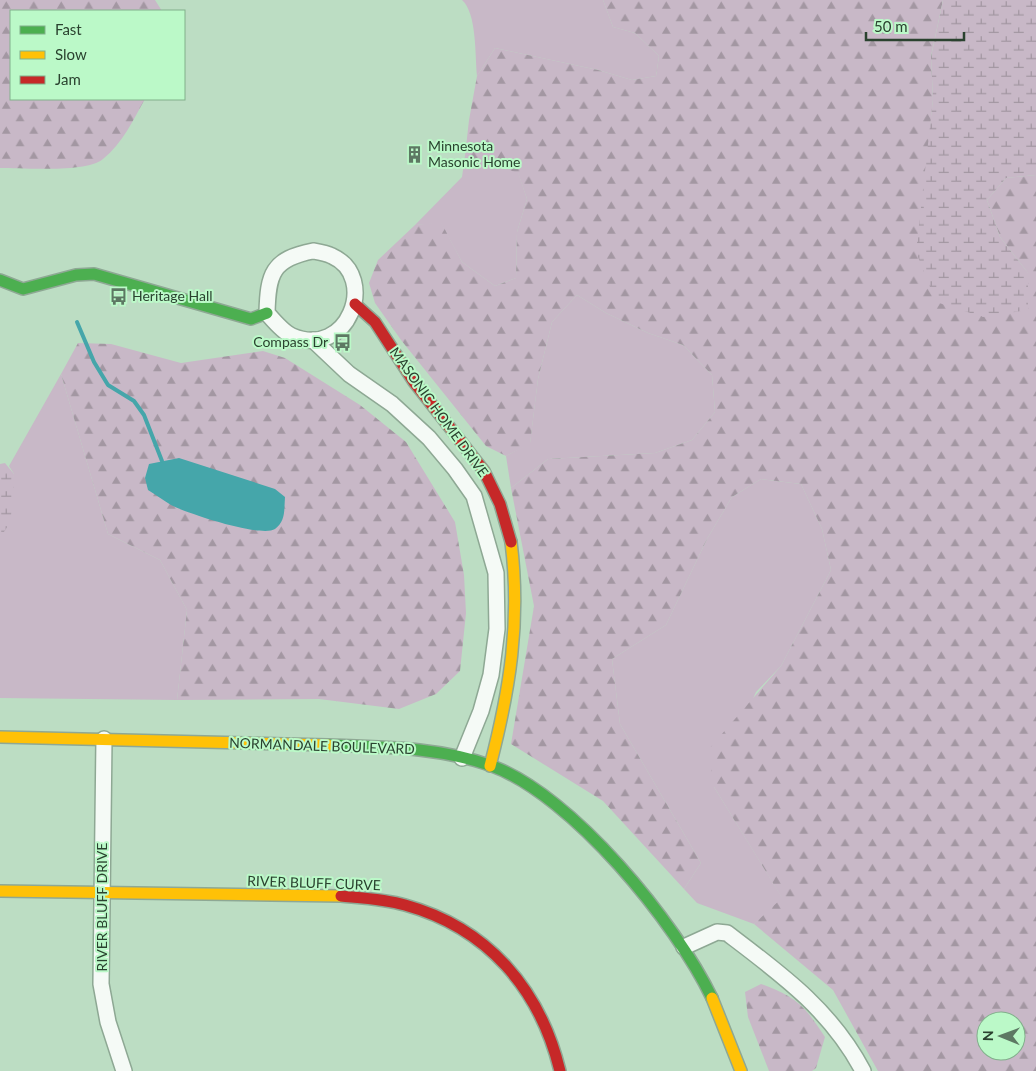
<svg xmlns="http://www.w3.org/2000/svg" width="1036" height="1071" viewBox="0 0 1036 1071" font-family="Lato,sans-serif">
  <defs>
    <pattern id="forest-firs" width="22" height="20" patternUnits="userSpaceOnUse" patternTransform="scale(1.25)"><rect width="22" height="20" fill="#c8b8c7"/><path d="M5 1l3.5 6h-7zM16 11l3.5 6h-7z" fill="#a397a2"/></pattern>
    <pattern id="wetland-marsh" width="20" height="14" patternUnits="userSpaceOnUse" patternTransform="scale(1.25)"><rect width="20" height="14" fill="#c8b8c7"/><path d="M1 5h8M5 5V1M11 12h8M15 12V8" fill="none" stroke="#a397a2"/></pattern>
  </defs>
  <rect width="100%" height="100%" fill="#bcddc3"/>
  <g fill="#c8b8c7">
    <path d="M462,0H603L613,27L635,33L659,56L656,76L632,80L598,70L495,48L477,76C475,56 477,13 462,0Z"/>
    <polygon points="465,156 518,172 527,199 517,232 516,278 495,286 462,262 441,223 415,225 462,177"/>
    <polygon points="577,295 606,313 648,333 683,345 712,375 715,412 692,440 655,453 548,459 511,488 506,456 530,443 538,379 552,322"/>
    <polygon points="61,374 108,534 160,560 187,610 177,700 0,698 0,536 14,474 9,466"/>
    <polygon points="761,479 801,484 822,529 831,570 781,666 756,692 714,787 783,899 754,924 697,903 684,889 701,863 620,724 612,659 666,625 707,539 732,497"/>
  </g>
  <g fill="url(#forest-firs)" fill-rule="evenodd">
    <path d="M0,0H155L162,11H11V99H145C133,120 123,143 103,159C87,173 22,168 0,168Z"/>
    <path d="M603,0H943L931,56L933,99L927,163L1028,273L1000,237L987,200L1006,178L1036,175V1071H878L833,990L754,924L782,898L714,787L708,750L781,666L831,570L822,529L801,484L761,479L732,497L707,539L666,625L612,659L620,724L701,863L684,889L603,801L511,744L534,606L511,488L548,459L655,453L692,440L715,412L712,375L683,345L648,333L606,313L577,295L552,322L538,379L530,444L506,456L486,446L401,340L375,303L369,283L378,260L415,225L441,222L462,262L495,286L516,278L517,232L527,199L518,173L465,156L469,120L477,76L495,48L598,70L632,80L656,76L659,56L635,33L613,27ZM986,1021H1016V1051H986Z"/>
    <polygon points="78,343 111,344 181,363 263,351 285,358 360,405 406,442 455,522 464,575 466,613 460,671 436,694 399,709 319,699 177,700 187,610 160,560 108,534 61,374"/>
    <path d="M761,984C796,997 804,1005 825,1037L816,1068L812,1071H769L748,1017L745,992Z"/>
  </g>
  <g fill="url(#wetland-marsh)">
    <polygon points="943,0 1036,0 1036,175 1006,178 987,200 1000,237 1028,273 1028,310 983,317 936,302 916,252 933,99 931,57"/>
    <path d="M5,463L14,474C13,493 16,523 0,536V464Z"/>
  </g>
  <path fill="#45a6aa" d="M179,458L275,489L285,497C284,509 286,521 275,529C261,538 186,513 171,505C163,500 156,495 148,490L145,478L149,464Z"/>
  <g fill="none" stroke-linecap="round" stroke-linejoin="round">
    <polyline stroke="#45a6aa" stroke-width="4" points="77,322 94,362 108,385 134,401 144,415 162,461"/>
    <defs>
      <g id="street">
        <path d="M313,251C319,252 326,253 332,256C379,277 348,360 292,336C283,332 274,321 267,313C268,274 272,259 313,251Z"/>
        <polyline points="313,340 349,374 392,404 429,438 455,469 474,496 496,573 497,629 491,675 481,711 462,758"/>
        <polyline points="104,739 101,984 108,1022 124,1071"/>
        <path d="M684,947L717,932L727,933C781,974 831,1010 863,1071"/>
      </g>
      <g id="fast">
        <polyline points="0,280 23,289 76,275 94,274 251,319 267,313"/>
        <path d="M328,745C384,747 440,747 492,766C573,796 676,923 712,998"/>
      </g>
      <g id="slow">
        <polyline points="0,737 328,745"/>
        <path d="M490,766C510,689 521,621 511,542"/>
        <polyline points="0,891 341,896"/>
        <polyline points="712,998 741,1071"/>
      </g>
      <g id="jam">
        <polyline points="355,304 375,322 414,382 484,471 500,504 511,542"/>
        <path d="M341,896C363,898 385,899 405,905C488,928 540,989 560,1071"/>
      </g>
    </defs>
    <use href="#street" stroke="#8ea894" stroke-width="18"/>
    <use href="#fast" stroke="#8ea894" stroke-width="14"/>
    <use href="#slow" stroke="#8ea894" stroke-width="14"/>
    <use href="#jam" stroke="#8ea894" stroke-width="14"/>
    <use href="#street" stroke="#f5faf6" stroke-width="15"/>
    <use href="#fast" stroke="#4caf50" stroke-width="11"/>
    <use href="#slow" stroke="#ffc107" stroke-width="11"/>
    <use href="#jam" stroke="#c62828" stroke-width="11"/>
  </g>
  <defs>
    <symbol id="building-bare" viewBox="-9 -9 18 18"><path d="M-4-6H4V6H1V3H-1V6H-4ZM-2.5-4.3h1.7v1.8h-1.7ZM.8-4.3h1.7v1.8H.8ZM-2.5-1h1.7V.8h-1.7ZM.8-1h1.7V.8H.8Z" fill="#5d7863" stroke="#bbf9c8" stroke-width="2.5" paint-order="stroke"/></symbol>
    <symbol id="bus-bare" viewBox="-9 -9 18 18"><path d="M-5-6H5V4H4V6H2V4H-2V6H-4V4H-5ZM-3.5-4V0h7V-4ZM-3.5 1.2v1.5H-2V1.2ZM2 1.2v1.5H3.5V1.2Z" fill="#5d7863" stroke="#bbf9c8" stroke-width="2.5" paint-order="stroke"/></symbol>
  </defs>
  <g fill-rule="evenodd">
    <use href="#building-bare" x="402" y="142" width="25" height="25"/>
    <use href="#bus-bare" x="106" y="284" width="25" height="25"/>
    <use href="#bus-bare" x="330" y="330" width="25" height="25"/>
  </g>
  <g text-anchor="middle" stroke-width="4" stroke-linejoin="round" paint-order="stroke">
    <g font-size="14" fill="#2a422f" stroke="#bbf9c8" text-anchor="start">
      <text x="428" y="151">Minnesota<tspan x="428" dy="16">Masonic Home</tspan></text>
      <text x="132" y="301">Heritage Hall</text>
      <text x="328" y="347" text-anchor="end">Compass Dr</text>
    </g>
    <g font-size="14" fill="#2a422f" stroke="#bbf9c8">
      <text transform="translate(439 412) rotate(54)" y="5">MASONIC HOME DRIVE</text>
      <text transform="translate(322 746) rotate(2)" y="5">NORMANDALE BOULEVARD</text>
      <text transform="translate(314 883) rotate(2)" y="5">RIVER BLUFF CURVE</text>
      <text transform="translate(102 907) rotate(-90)" y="5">RIVER BLUFF DRIVE</text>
    </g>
  </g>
  <rect x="10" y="10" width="175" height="90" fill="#bbf9c8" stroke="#81b08b"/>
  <rect x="20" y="26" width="25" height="8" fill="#4caf50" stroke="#81b08b"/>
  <text x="55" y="35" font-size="15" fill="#2a422f">Fast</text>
  <rect x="20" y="51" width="25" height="8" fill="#ffc107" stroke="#81b08b"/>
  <text x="55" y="60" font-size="15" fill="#2a422f">Slow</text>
  <rect x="20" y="76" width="25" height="8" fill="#c62828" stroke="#81b08b"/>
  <text x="55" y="85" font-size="15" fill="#2a422f">Jam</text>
  <g transform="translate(1001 1036) rotate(271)"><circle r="24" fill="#bbf9c8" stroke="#81b08b"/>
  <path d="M0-4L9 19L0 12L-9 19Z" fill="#5d7863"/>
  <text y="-8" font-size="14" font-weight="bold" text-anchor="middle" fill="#2a422f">N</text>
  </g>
  <path d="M866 32v8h98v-8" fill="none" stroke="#2a422f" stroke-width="2.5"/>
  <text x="874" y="32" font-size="15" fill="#2a422f" stroke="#bbf9c8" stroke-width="4" paint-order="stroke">50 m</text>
</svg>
